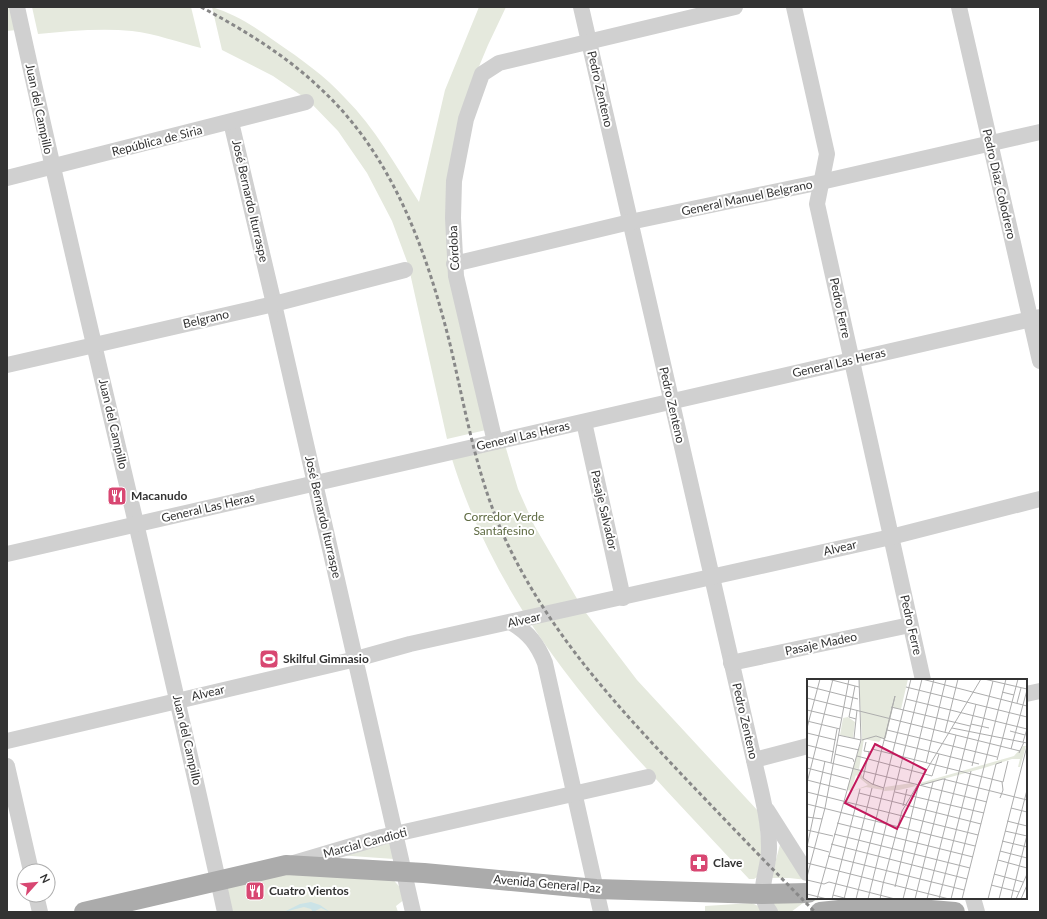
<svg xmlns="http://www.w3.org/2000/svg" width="1047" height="919" viewBox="0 0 1047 919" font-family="Lato,sans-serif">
  <rect width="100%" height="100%" fill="#fff"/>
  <g fill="#e5e9dd">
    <polygon points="7,7 12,7 17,30 7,31"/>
    <path d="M32,7H191L201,48C178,42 156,34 132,31C101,28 69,31 38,34Z"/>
    <path d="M212,7C235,14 257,28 276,42C301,59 325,76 345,98C375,128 396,166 419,202L445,90L479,7H506L488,45L475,76L447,214L486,430L447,439L408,264L392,221L367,173L338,131L308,100L273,76L222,50Z"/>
    <path d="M505,445L518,489L534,525L583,609L637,680L759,812L762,853L757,877L754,879H749C628,748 505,632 451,456Z"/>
    <polygon points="781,841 807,880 789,878 771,878"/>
    <polygon points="390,843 394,859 337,855"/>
    <polygon points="286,868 390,876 404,892 405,899 396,906 398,912 230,912 225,891 237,879"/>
    <polygon points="808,898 826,899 803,903 791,912 776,912 771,901"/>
    <polygon points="752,903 760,907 763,912 705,912 705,906"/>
  </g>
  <polygon fill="#cbe3e7" points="311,902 320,905 330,912 321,908 313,912 311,909 304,907 284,912 300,904"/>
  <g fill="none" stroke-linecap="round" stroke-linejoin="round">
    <g stroke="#d0d0d0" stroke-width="16">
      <path d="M17,7C83,309 159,610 225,912"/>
      <path d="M581,7L754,760C760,788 769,818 769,847C770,870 754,891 770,912"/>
      <polyline points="794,7 827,154 817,204 923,680"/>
      <polyline points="959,7 1040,361"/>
      <polyline points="231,122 274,304 413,912"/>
      <polyline points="7,178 306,102"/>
      <polyline points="454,264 630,222 821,182 1040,132"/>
      <polyline points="7,365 274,304 405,270"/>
      <polyline points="584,422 623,598"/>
      <polyline points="495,442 456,276 453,218 454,181 466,119 482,74 499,63 735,7"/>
      <polyline points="7,554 1040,317"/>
      <path d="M512,623C529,633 538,645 545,663L601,912"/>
      <polyline points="731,663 910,625"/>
      <polyline points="1026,694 1040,691"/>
      <polyline points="7,741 356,659 410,644 891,537 1040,499"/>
      <polyline points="754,760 808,746"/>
      <polyline points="7,766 31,871"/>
      <polyline points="767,810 807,873"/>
      <polyline points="294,863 382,837 648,777"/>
      <polyline points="36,895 40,912"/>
      <polyline points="973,898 977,912"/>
    </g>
    <g stroke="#ababab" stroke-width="20">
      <polyline points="849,898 882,906 955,912"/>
      <polyline points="84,912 286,865 424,873 596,889 762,894 808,893"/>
      <polyline points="820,912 868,907"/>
    </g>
    <path stroke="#888" stroke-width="3" stroke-dasharray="4 3" stroke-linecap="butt" d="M201,7C244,30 287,56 322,90C393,156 427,252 450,344C466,412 477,481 508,545C552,636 616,705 685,778C728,823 771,868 815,912"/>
  </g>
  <defs>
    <symbol id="restaurant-square" viewBox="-11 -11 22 22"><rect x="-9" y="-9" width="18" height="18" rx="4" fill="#d84772" stroke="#fff"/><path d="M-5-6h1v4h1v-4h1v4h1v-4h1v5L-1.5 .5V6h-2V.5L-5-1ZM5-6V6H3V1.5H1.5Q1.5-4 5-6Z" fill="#fff"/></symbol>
    <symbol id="stadium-square" viewBox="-11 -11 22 22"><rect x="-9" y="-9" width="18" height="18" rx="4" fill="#d84772" stroke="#fff"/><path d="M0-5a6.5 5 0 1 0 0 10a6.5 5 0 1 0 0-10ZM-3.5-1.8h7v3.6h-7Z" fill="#fff"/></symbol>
    <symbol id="pharmacy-square" viewBox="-11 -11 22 22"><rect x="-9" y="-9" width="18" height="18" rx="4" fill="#d84772" stroke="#fff"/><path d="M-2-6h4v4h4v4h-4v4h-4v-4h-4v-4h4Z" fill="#fff"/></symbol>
  </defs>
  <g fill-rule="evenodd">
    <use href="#restaurant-square" x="106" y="485" width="22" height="22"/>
    <use href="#stadium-square" x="258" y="648" width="22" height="22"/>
    <use href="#pharmacy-square" x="688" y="852" width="22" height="22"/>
    <use href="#restaurant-square" x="244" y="880" width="22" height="22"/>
  </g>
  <g text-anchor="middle" stroke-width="4" stroke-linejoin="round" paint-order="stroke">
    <g font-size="12" fill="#333" stroke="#fff">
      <text transform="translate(600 89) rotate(77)" y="4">Pedro Zenteno</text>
      <text transform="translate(39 109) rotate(78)" y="4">Juan del Campillo</text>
      <text transform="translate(157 141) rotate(-14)" y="4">República de Siria</text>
      <text transform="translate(999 184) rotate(77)" y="4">Pedro Díaz Colodrero</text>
      <text transform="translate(747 198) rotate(-12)" y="4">General Manuel Belgrano</text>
      <text transform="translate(250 201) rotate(77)" y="4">José Bernardo Iturraspe</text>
      <text transform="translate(454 248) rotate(-93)" y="4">Córdoba</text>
      <text transform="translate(840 308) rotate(78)" y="4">Pedro Ferre</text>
      <text transform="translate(206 319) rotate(-13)" y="4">Belgrano</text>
      <text transform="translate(839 363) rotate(-13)" y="4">General Las Heras</text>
      <text transform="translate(672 405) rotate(77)" y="4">Pedro Zenteno</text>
      <text transform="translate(113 424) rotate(77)" y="4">Juan del Campillo</text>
      <text transform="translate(523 436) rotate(-13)" y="4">General Las Heras</text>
      <text transform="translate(208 508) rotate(-13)" y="4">General Las Heras</text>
      <text transform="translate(604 510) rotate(77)" y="4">Pasaje Salvador</text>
      <text transform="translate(323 517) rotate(77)" y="4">José Bernardo Iturraspe</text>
      <text transform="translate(840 548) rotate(-13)" y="4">Alvear</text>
      <text transform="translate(524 620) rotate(-12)" y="4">Alvear</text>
      <text transform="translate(911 625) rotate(77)" y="4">Pedro Ferre</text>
      <text transform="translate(821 644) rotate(-12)" y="4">Pasaje Madeo</text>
      <text transform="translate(208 693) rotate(-13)" y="4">Alvear</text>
      <text transform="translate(745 721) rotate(77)" y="4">Pedro Zenteno</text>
      <text transform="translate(187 740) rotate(77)" y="4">Juan del Campillo</text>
      <text transform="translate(365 843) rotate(-15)" y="4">Marcial Candioti</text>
      <text transform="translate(547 884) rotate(5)" y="4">Avenida General Paz</text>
    </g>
    <g font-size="12" font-weight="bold" fill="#333" stroke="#fff" text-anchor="start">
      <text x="131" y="500">Macanudo</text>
      <text x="283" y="663">Skilful Gimnasio</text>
      <text x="713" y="867">Clave</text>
      <text x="269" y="895">Cuatro Vientos</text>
    </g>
    <g font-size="12" fill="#5f6b43" stroke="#fff">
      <text x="504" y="521">Corredor Verde<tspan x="504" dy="14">Santafesino</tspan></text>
    </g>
  </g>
  <g transform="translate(807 679)">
    <rect width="220" height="220" fill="#fff"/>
    <path d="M52,0H101L94,30L86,29L78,62L75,59L72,63L57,60L52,90L46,89L55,60ZM41,38L48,43L46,59L33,56L36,39ZM216,67H219L213,88H211L213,80H205L177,89L114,106L113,104L207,77ZM46,89L52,91L58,101L76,109V111L59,108L45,112L61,106L49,96L44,112L40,111ZM105,104L109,107L92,111L77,112L78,108Z" fill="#e5e9dd"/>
    <path fill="none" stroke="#adadad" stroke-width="1" d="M21,0L52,8M115,0L220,27M177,0L220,10M0,7L51,20M48,7L42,38L49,40M99,8L220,38M195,13L207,16M0,19L213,72M99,20L220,50M210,24L214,9M84,28L163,47M0,31L34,39M0,42L33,50M164,45L182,49M0,49L13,0M145,49L220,64M80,51L190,78M203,52L218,56M138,53L151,0M0,54L29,61M31,56L54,61M47,59L50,31M55,61L69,57L78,60M77,61L172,85M59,63L57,72L64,73M216,63L220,50M0,66L27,73M30,66L52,71M65,70L196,103L201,82M204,70L220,11M62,73L56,99L65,105L77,109M212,74L217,63M28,75L46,80L47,83M50,77L125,97L132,75M0,78L180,123M190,81L211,0M24,84L30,50M119,84L139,0M165,87L186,2M0,89L42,100M139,95L149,56M0,101L39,111M102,103L127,0M0,104L26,0M66,106L88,17L78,59M114,106L136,100L220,121M0,113L171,156M88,113L177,134M52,114L174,145M193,119L196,111L195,103M0,125L168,167M96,127L100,110M204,129L220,133M0,138L15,140M200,142L220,147M30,144L166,178M0,151L26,157M198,152L220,157M27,155L163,189M195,162L220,168M24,165L160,200M0,167L22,173M0,168L18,82M193,172L220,179M21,177L157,211M191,181L220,189M0,184L142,220M3,186L18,129L42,0M187,195L216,203M0,198L3,186M0,201L17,205L22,203L88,220M76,205L95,132L174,0M184,206L212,213M88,208L112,104M0,215L20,220M26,216L41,220M10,220L54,61L52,0M25,220L53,110M37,220L65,109M49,220L104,0M61,220L115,0M73,220L76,205M96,220L126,103M108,220L138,99M120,220L169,25M132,220L164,92M144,220L199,0M155,220L189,85L195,83M181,220L220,67M192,220L220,111M204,220L220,156M209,220L220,195M214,220L220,206"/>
    <path fill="#c2185b" fill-opacity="0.15" stroke="#c2185b" stroke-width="2" d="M68,65L119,91L90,150L38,124Z"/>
    <rect width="220" height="220" fill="none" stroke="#333" stroke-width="2"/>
  </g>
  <rect width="1047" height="919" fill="none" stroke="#333333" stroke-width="16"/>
  <g transform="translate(36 883) rotate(63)"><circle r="19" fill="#ffffff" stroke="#adadad"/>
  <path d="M0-3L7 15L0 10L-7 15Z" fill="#d84772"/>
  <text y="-6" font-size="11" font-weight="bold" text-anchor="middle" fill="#333333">N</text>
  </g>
</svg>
